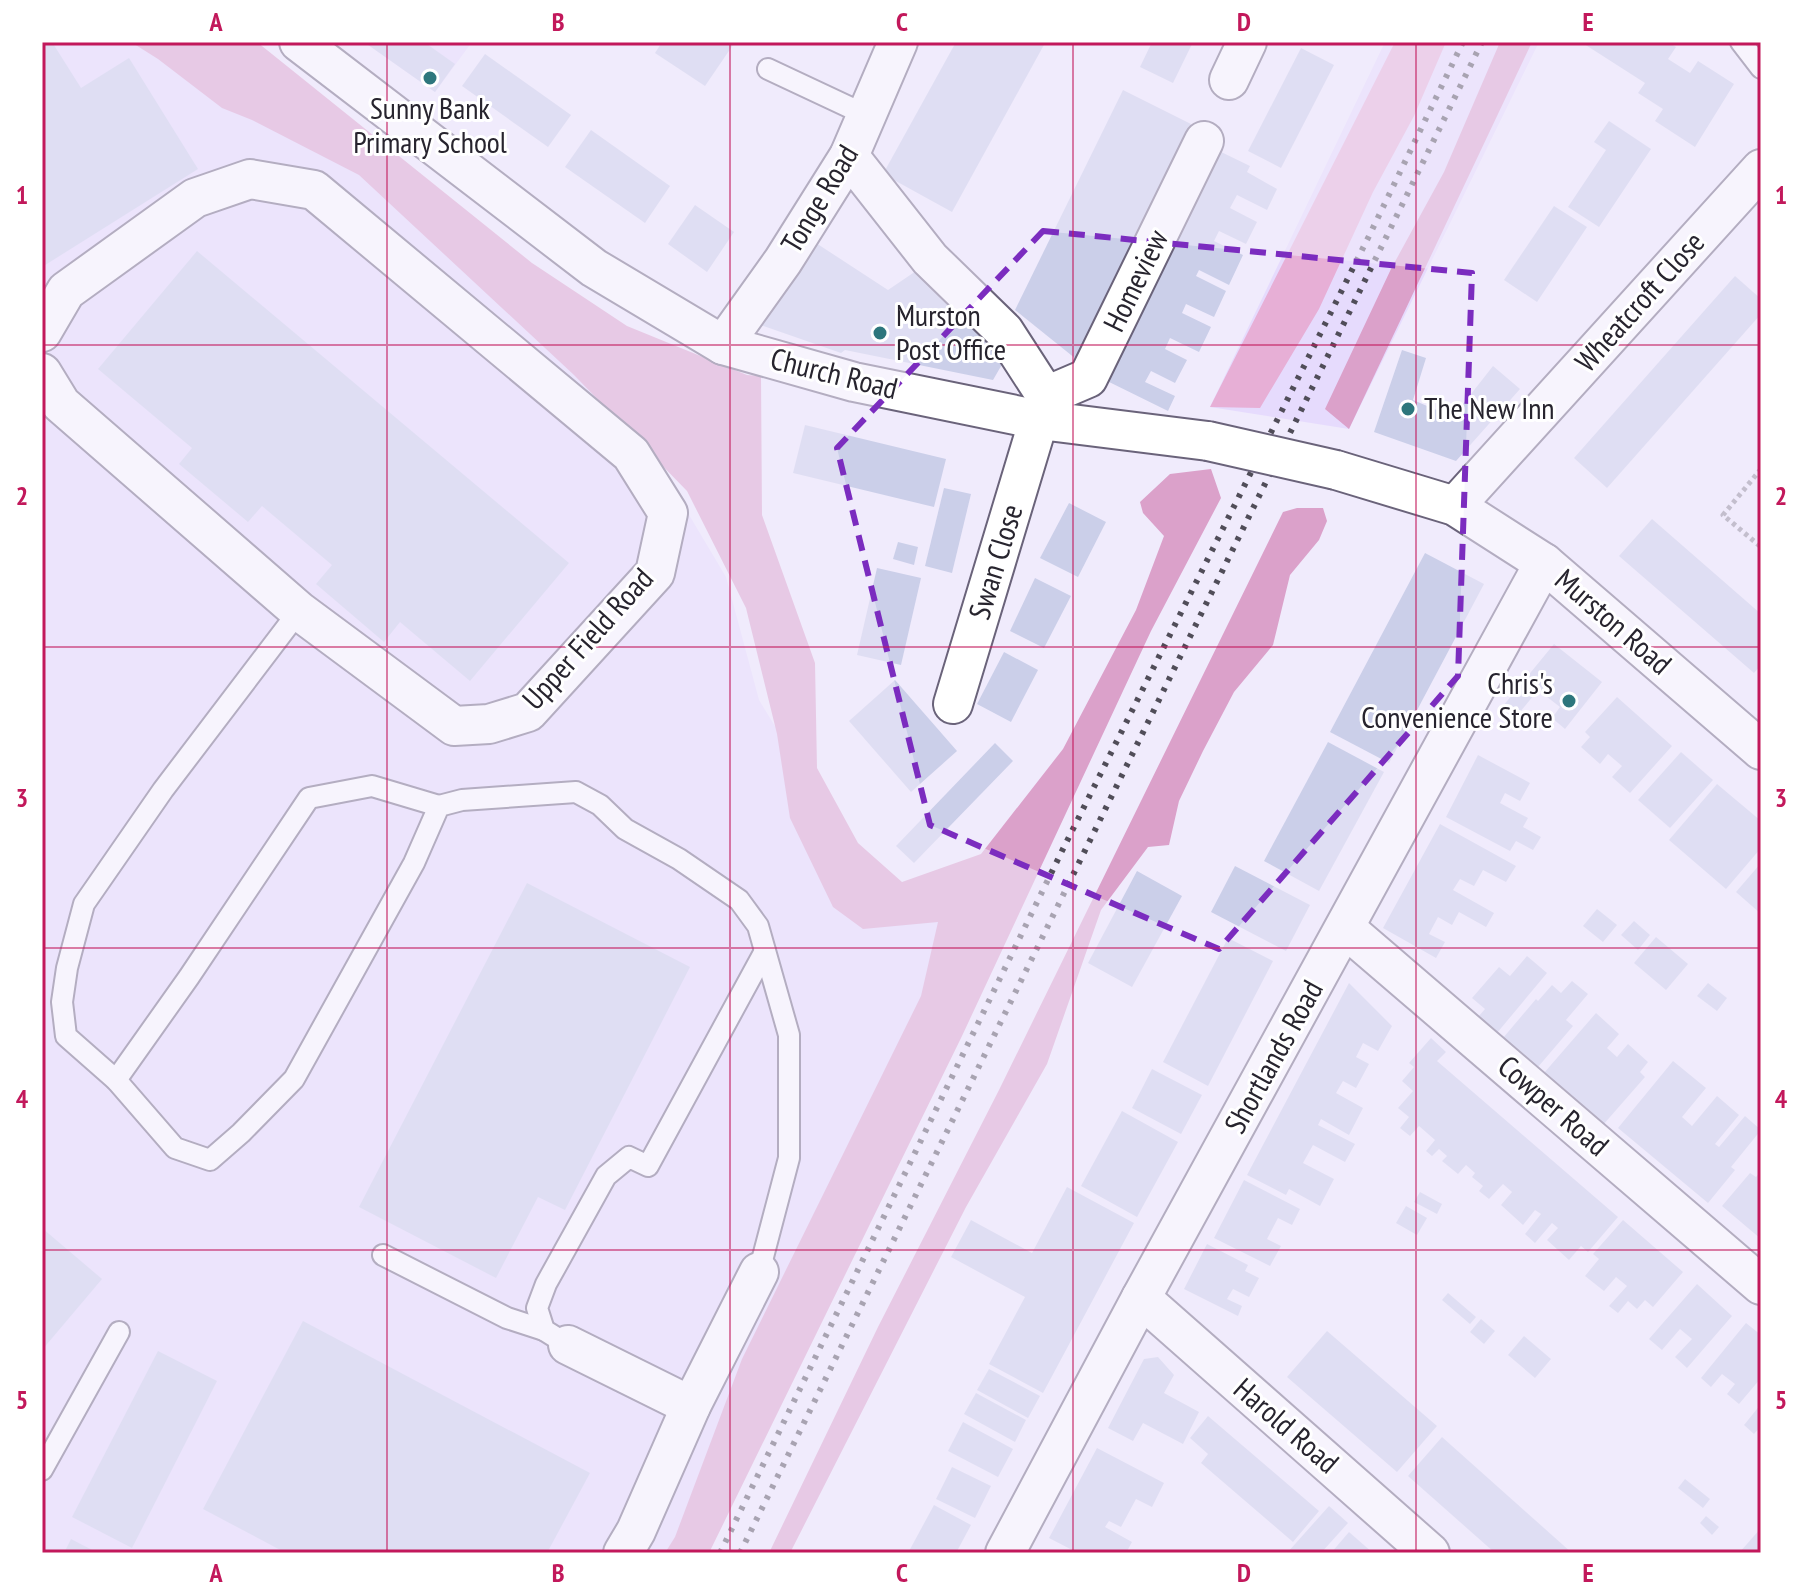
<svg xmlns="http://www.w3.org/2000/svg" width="1803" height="1595" viewBox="0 0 1803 1595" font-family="'PT Sans Narrow',sans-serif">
  <rect width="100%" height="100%" fill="#f0ebfc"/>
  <g fill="#e6dbfd">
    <polygon points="42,42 256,42 576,325 726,577 759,700 868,879 995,950 687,1553 42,1553"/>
    <polygon points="364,42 472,42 435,92"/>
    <polygon points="1385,42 1539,42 1349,429 1210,407"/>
  </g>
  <polygon fill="#e7afd6" points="1395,42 1446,42 1414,116 1373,192 1319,309 1260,408 1210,407"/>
  <g fill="#dba1ca">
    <polygon points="131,42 257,42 532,263 627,326 747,375 761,376 762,515 815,663 817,768 858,843 902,882 981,854 1063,749 1136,610 1164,536 1143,513 1140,502 1170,474 1211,469 1221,498 1151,631 962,1036 709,1553 665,1553 675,1537 742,1359 921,996 938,922 863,929 833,907 790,818 777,734 746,608 687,491 574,375 359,175 252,120 222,108 158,59"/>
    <polygon points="1500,42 1532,42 1349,429 1325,409 1391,269 1444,172"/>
    <polygon points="1297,508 1323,508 1327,521 1319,540 1290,575 1273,645 1234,692 1203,751 1179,801 1169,845 1148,847 1101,910 1047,1064 966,1207 790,1553 769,1553 878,1327 999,1090 1283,512"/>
  </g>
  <g fill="#cbcfe9">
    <polygon points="42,42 52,42 81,88 129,58 198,169 42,267"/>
    <polygon points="364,42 424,42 455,64 435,92"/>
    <polygon points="662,42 735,42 705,86 655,53"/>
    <polygon points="956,42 1045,43 952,212 883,174"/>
    <polygon points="1152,42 1193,42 1173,83 1140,67"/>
    <polygon points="1581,42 1668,42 1676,47 1668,59 1690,73 1698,61 1734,84 1695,147 1655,121 1663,109 1638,93 1645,83"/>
    <polygon points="1301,48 1334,65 1281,168 1248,151"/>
    <polygon points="485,54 571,115 548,147 462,86"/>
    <polygon points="1123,90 1191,124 1076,359 1015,310"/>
    <polygon points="1609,121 1651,149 1599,227 1568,207 1606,150 1594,142"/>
    <polygon points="591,130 670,186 645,223 565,167"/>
    <polygon points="1213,148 1250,166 1247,172 1277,189 1267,210 1237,195 1230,208 1257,222 1246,244 1219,231 1214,241 1243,255 1229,285 1199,270 1196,276 1226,291 1214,317 1186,304 1182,313 1211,327 1199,352 1170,338 1165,349 1187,360 1175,383 1151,371 1145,382 1175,396 1168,411 1101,378"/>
    <polygon points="695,205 734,232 707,272 668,244"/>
    <polygon points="1554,206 1587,227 1537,302 1504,280"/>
    <polygon points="816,243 888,290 916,271 1004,361 993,380 845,350 841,353 758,324"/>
    <polygon points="197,251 569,563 470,681 400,622 384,642 316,584 332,565 262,506 248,522 179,464 192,448 98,369"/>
    <polygon points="1735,276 1761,299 1761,314 1607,488 1574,458"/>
    <polygon points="1402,350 1426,358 1413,400 1453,417 1493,366 1520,389 1456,461 1374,432"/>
    <polygon points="805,425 946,459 934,507 793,473"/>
    <polygon points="944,488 971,494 952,573 925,566"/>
    <polygon points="1069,503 1106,522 1078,577 1040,558"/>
    <polygon points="1652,519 1761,614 1761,665 1754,673 1619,556"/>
    <polygon points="898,542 918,547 914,565 893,559"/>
    <polygon points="1425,553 1484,584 1389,763 1330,732"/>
    <polygon points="877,568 921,578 901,665 857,655"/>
    <polygon points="1035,578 1071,596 1044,648 1010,631"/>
    <polygon points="1554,644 1602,682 1565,729 1552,718 1560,707 1538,690 1516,717 1503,706"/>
    <polygon points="1004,652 1038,670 1011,722 977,704"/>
    <polygon points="895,680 957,751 911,792 849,721"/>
    <polygon points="1617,697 1672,746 1630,793 1612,777 1622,766 1608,754 1600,764 1581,747 1590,737 1585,732"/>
    <polygon points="1328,742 1384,772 1319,891 1264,861"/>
    <polygon points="995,743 1013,761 914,863 896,846"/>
    <polygon points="1681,752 1713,780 1670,828 1638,800"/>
    <polygon points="1478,755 1530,783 1520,801 1505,793 1500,803 1528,818 1523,827 1541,837 1533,850 1516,841 1510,851 1446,817"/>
    <polygon points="1717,784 1761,821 1761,848 1726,889 1669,840"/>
    <polygon points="1440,824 1516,866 1506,882 1483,870 1474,886 1460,879 1453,890 1494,913 1486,927 1459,912 1452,925 1438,917 1429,934 1445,942 1436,958 1383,928"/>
    <polygon points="1761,863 1761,914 1736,892"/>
    <polygon points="1235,866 1310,905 1286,951 1211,912"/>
    <polygon points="1137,871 1182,896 1132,987 1088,963"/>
    <polygon points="527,883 690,967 565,1210 538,1197 496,1278 359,1207"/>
    <polygon points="1597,909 1617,925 1603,942 1583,926"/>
    <polygon points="1634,921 1650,935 1638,950 1621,935"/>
    <polygon points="1656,937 1688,964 1666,990 1634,963"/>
    <polygon points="1228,938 1273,961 1208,1086 1163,1062"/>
    <polygon points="1527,956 1547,973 1497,1033 1478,1017 1485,1009 1472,998 1499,967 1510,976"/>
    <polygon points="1572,981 1588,994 1566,1020 1573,1026 1538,1067 1503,1038 1536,999 1538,1001 1552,985 1561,993"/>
    <polygon points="1349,983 1392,1026 1378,1051 1363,1043 1356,1057 1369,1064 1356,1088 1343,1081 1336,1093 1363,1108 1349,1135 1321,1119 1318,1125 1355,1144 1345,1162 1313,1145 1303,1163 1334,1179 1320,1206 1289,1189 1286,1195 1247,1175"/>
    <polygon points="1708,983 1727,998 1717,1011 1697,996"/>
    <polygon points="1596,1013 1619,1034 1607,1048 1617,1057 1628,1044 1648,1062 1640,1072 1645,1077 1603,1125 1544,1073"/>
    <polygon points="1431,1038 1446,1052 1437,1061 1618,1217 1588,1252 1581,1246 1569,1260 1547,1240 1558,1228 1552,1223 1535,1243 1525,1234 1541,1214 1535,1210 1523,1225 1501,1205 1512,1192 1503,1184 1489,1199 1479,1191 1483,1186 1472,1177 1475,1173 1466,1165 1458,1174 1442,1161 1447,1156 1439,1149 1432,1156 1426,1151 1435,1140 1419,1126 1410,1136 1400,1128 1409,1117 1398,1108 1413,1091 1402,1081 1414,1067 1409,1063"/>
    <polygon points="1673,1061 1706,1088 1682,1117 1692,1126 1717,1096 1739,1115 1715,1144 1719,1147 1745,1116 1761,1130 1731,1167 1735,1170 1708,1203 1618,1128"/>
    <polygon points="1152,1069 1202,1095 1181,1134 1132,1108"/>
    <polygon points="1122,1111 1178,1142 1137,1217 1081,1186"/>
    <polygon points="1761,1171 1761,1239 1722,1206 1750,1173 1756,1177"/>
    <polygon points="1244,1180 1300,1209 1292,1225 1278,1218 1267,1239 1281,1246 1270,1266 1214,1238"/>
    <polygon points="1067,1187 1134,1223 1043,1393 989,1364 1025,1297 951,1257 971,1220 1032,1253"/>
    <polygon points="1420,1192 1442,1204 1437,1214 1414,1202"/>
    <polygon points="1406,1206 1427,1218 1417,1235 1396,1223"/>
    <polygon points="1623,1220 1683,1272 1653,1307 1645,1300 1637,1309 1628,1301 1618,1313 1609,1306 1627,1286 1616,1277 1604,1291 1585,1276 1599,1259 1593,1254"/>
    <polygon points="42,1228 102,1279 42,1350"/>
    <polygon points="1207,1244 1248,1265 1245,1271 1259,1278 1249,1297 1233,1289 1227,1299 1242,1306 1238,1316 1184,1289"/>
    <polygon points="1697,1284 1732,1316 1687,1368 1675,1357 1692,1339 1680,1329 1662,1350 1649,1339"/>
    <polygon points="1448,1293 1476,1317 1470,1324 1442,1300"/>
    <polygon points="1481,1319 1495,1331 1484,1344 1470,1332"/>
    <polygon points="303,1321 590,1473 547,1553 286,1553 203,1509"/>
    <polygon points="1746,1323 1761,1335 1761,1378 1739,1404 1727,1394 1735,1384 1722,1374 1711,1387 1701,1378"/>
    <polygon points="1327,1331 1437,1426 1397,1472 1287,1377"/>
    <polygon points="1524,1336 1551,1359 1535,1378 1508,1355"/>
    <polygon points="158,1351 217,1381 132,1548 72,1517"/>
    <polygon points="1158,1357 1174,1375 1164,1393 1199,1412 1183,1444 1143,1423 1133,1441 1108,1428 1144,1359"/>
    <polygon points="989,1369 1040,1396 1028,1418 977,1390"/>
    <polygon points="976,1393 1026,1420 1015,1442 964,1414"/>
    <polygon points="1761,1404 1761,1426 1754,1434 1744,1425"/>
    <polygon points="1208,1416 1319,1511 1293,1542 1201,1463 1208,1454 1190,1438"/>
    <polygon points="963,1422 1013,1449 998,1477 948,1451"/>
    <polygon points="1442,1437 1572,1553 1495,1553 1408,1476"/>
    <polygon points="1097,1448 1164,1483 1152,1507 1136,1499 1121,1527 1109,1521 1105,1527 1132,1542 1126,1553 1078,1553 1049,1538"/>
    <polygon points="952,1467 991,1486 975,1518 936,1499"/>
    <polygon points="1685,1479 1710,1499 1703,1508 1678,1488"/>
    <polygon points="934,1505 971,1525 956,1553 908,1553"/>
    <polygon points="1329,1506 1348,1523 1321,1553 1287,1553"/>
    <polygon points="1706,1516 1719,1527 1712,1535 1700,1523"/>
    <polygon points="1761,1528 1761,1553 1739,1553"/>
    <polygon points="1349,1532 1373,1553 1331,1553"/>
    <polygon points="71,1539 98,1553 64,1553"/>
  </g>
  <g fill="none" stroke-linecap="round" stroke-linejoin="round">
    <defs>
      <g id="lane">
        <polyline points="1741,42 1761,68"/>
        <polyline points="768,69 866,115"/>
        <polyline points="299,611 163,790 84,904 67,968 62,1002 66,1036 116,1080 175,1148 210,1160 241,1133 294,1079 414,863 439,806 462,800 576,792 600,805 625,829 679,859 739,900 758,926 789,1035 789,1158 759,1272"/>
        <polyline points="116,1080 189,977 309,798 372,786 439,806"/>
        <polyline points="383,1255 507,1318 544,1330"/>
        <polyline points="568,1345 544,1330 537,1308 546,1284 606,1176 629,1157 648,1166 765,951"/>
        <polyline points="42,1470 119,1332"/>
      </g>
      <g id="street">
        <polyline points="299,42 594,268 723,345 854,382 1040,420 1208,441"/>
        <polyline points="1229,80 1247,42"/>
        <polyline points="849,156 930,259 1004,331 1046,396 953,704"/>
        <polyline points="42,332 66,291 195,198 250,179 314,190 631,454 668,513 655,573 528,712 489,724 454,726 299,611 61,404 42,373"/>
        <polyline points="723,345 783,261 849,156 898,42"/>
        <polyline points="1046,396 1088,378 1204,141"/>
        <polyline points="1336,470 1455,506 1544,563 1761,750"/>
        <polyline points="1455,506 1761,169"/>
        <polyline points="1345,928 1761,1285"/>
        <polyline points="1141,1298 1430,1553"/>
        <polyline points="568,1345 691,1406"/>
        <polyline points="623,1553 636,1531 691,1406 759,1272"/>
        <polyline points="1005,1553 1141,1298 1544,563"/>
      </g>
    </defs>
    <use href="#lane" stroke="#6a637a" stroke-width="24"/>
    <use href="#street" stroke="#6a637a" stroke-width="42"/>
    <polyline stroke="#8c8896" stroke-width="5" stroke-dasharray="4 4" stroke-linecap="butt" points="1761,469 1723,515 1761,547"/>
    <use href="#lane" stroke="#fff" stroke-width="20"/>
    <use href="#street" stroke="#fff" stroke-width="38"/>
    <g stroke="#504d58" stroke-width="6" stroke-dasharray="4 8" stroke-linecap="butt">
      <polyline points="720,1553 1061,853 1370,234 1463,42"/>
      <polyline points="740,1553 1482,42"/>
    </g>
    <defs>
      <polyline id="street-bridge" points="1208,441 1336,470"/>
    </defs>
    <use href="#street-bridge" stroke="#6a637a" stroke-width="42" stroke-linecap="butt"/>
    <use href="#street-bridge" stroke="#fff" stroke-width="38"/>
  </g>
  <path d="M0 0H1803V1595H0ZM1043,231L1472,273L1458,676L1219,949L930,825L837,448Z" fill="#f0ebfc" fill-opacity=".55" fill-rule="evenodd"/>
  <path fill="none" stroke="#7b2cbf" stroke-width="6" stroke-dasharray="16 10" stroke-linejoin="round" d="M1043,231L1472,273L1458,676L1219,949L930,825L837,448Z"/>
  <path fill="none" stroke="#c2185b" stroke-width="2" stroke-opacity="0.55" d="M387,42V1553M730,42V1553M1073,42V1553M1416,42V1553M42,345H1761M42,647H1761M42,948H1761M42,1250H1761"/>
  <g fill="#2d767c" stroke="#fff" stroke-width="3">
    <circle cx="430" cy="78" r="8"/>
    <circle cx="880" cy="333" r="8"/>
    <circle cx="1408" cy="409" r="8"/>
    <circle cx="1569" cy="701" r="8"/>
  </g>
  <g text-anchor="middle" stroke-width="6" stroke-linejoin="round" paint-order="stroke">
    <g font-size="30" fill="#27242e" stroke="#fff" text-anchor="start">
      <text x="430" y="119" text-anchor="middle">Sunny Bank<tspan x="430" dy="34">Primary School</tspan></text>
      <text x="896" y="326">Murston<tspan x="896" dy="34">Post Office</tspan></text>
      <text x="1424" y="419">The New Inn</text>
      <text x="1553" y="694" text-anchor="end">Chris's<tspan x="1553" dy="34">Convenience Store</tspan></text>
    </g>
    <g font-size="30" fill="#27242e" stroke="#fff">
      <text transform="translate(820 199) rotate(-59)" y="10">Tonge Road</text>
      <text transform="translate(1136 281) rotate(-64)" y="10">Homeview</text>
      <text transform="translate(1640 302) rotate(-48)" y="10">Wheatcroft Close</text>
      <text transform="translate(834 374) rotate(14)" y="10">Church Road</text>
      <text transform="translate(996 562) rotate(-73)" y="10">Swan Close</text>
      <text transform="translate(1613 622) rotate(41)" y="10">Murston Road</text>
      <text transform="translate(588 639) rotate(-48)" y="10">Upper Field Road</text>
      <text transform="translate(1274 1057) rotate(-61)" y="10">Shortlands Road</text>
      <text transform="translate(1553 1106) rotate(41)" y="10">Cowper Road</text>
      <text transform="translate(1286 1426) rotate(41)" y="10">Harold Road</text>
    </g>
  </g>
  <rect width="1803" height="1595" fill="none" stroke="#ffffff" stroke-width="88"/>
  <rect x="44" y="44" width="1715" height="1507" fill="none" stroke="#c2185b" stroke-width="3"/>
  <g font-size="26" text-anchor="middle" font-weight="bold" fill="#c2185b">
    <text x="216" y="31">A</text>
    <text x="558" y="31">B</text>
    <text x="902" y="31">C</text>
    <text x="1244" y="31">D</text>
    <text x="1588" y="31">E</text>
    <text x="22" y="204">1</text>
    <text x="1781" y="204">1</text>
    <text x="22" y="505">2</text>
    <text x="1781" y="505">2</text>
    <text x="22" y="807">3</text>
    <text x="1781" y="807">3</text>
    <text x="22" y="1108">4</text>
    <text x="1781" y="1108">4</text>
    <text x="22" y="1409">5</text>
    <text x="1781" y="1409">5</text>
    <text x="216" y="1582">A</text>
    <text x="558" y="1582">B</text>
    <text x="902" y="1582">C</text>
    <text x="1244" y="1582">D</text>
    <text x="1588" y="1582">E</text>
  </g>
</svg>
